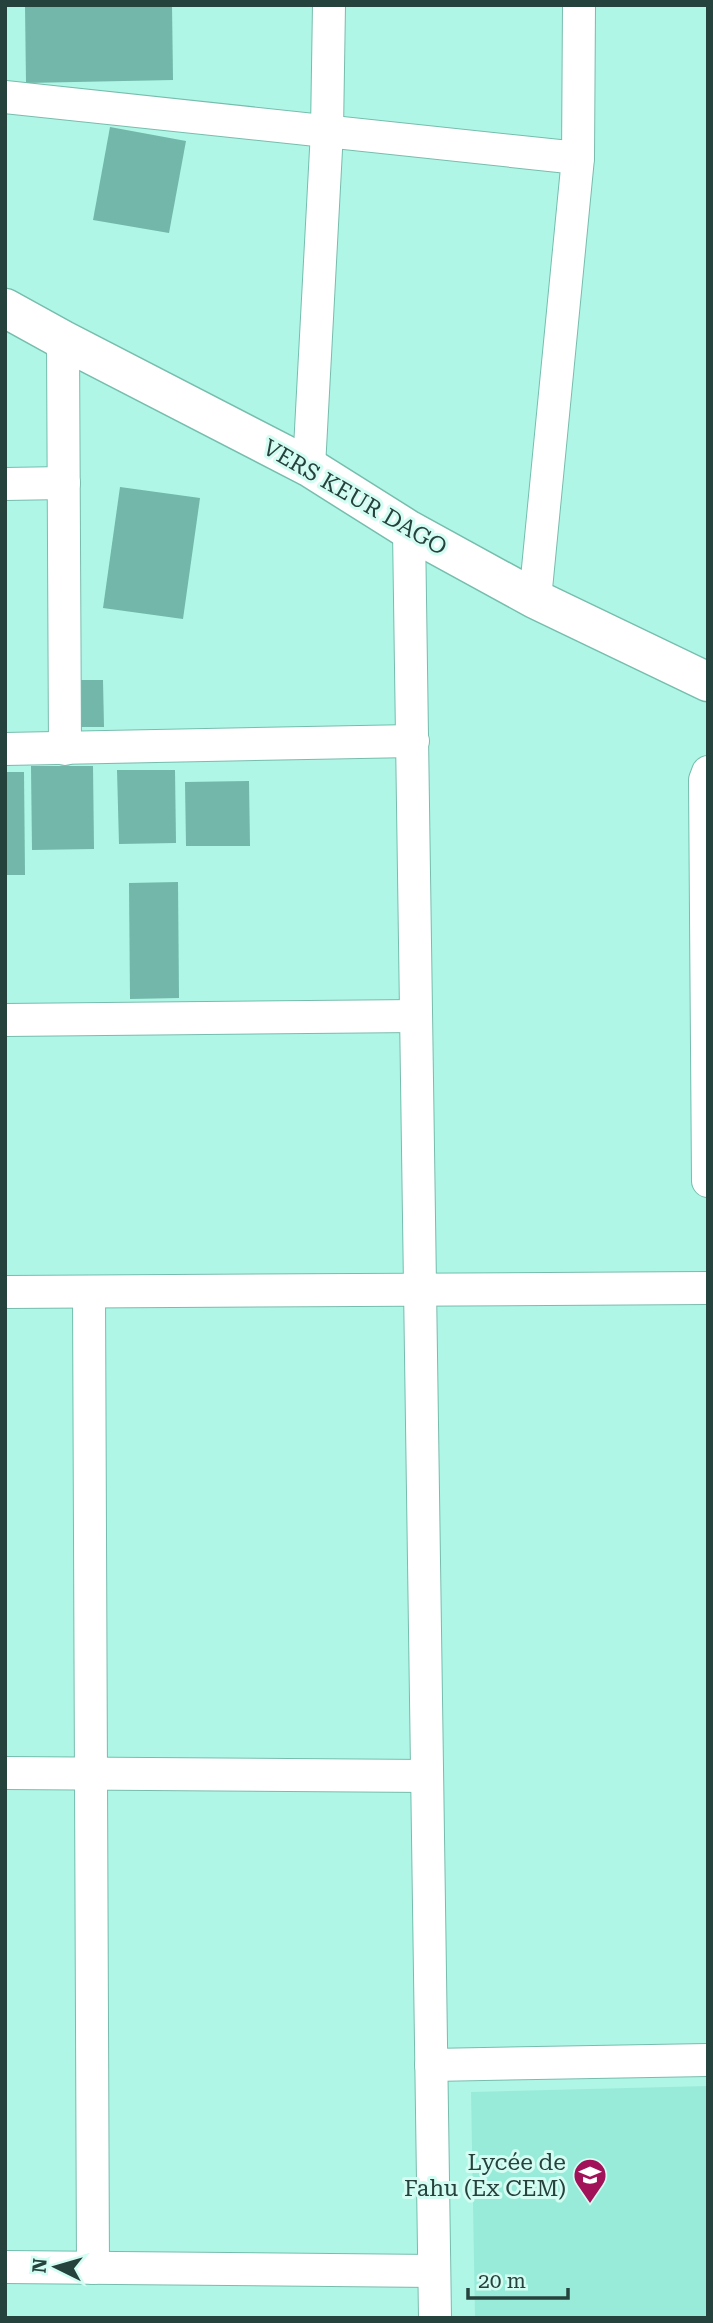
<svg xmlns="http://www.w3.org/2000/svg" width="713" height="2323" viewBox="0 0 713 2323" font-family="'Roboto Serif',serif">
  <rect width="100%" height="100%" fill="#aff6e6"/>
  <polygon fill="#99ebd9" points="708,2086 708,2318 475,2318 471,2092"/>
  <g fill="#72b7a9">
    <polygon points="25,5 172,5 173,80 26,83"/>
    <polygon points="110,127 186,141 169,233 93,220"/>
    <polygon points="120,487 200,498 183,619 103,608"/>
    <polygon points="71,680 103,680 104,727 72,727"/>
    <polygon points="31,766 93,766 94,849 32,850"/>
    <polygon points="117,770 175,770 176,843 119,844"/>
    <polygon points="5,772 24,772 25,875 5,875"/>
    <polygon points="249,781 250,846 186,846 185,782"/>
    <polygon points="178,882 179,998 130,999 129,883"/>
  </g>
  <g fill="none" stroke-linecap="round" stroke-linejoin="round">
    <defs>
      <g id="street">
        <polyline points="5,97 578,158"/>
        <polyline points="63,340 65,749"/>
        <polyline points="309,467 327,131 329,5"/>
        <polyline points="5,484 64,483"/>
        <polyline points="409,530 435,2318"/>
        <polyline points="535,599 578,158 579,5"/>
        <polyline points="5,749 413,741"/>
        <polyline points="708,772 705,780 708,1181"/>
        <polyline points="5,1020 416,1016"/>
        <polyline points="5,1292 708,1288"/>
        <polyline points="89,1292 93,2268"/>
        <polyline points="5,1773 427,1776"/>
        <polyline points="431,2065 708,2060"/>
        <polyline points="5,2267 434,2271"/>
      </g>
      <polyline id="secondary" points="5,308 63,340 309,467 409,530 535,599 708,682"/>
    </defs>
    <use href="#street" stroke="#77bdae" stroke-width="34"/>
    <use href="#secondary" stroke="#77bdae" stroke-width="41"/>
    <use href="#street" stroke="#fff" stroke-width="32"/>
    <use href="#secondary" stroke="#fff" stroke-width="38"/>
  </g>
  <defs>
    <symbol id="school-pin" viewBox="-11 -11 22 30"><path d="M0 17L-7.5 6A9.5 9.5 0 1 1 7.5 6Z" fill="#a21258" stroke="#d3fdf3"/><path d="M0-5L7-2L0 1L-7-2ZM-4 1L0 2.5L4 1V4Q0 6-4 4Z" fill="#fff"/></symbol>
  </defs>
  <g fill-rule="evenodd">
    <use href="#school-pin" x="571" y="2156" width="38" height="52"/>
  </g>
  <g text-anchor="middle" stroke-width="6" stroke-linejoin="round" paint-order="stroke">
    <g font-size="23" fill="#25423c" stroke="#d3fdf3">
      <text transform="translate(355 497) rotate(30)" y="8">VERS KEUR DAGO</text>
    </g>
    <g font-size="23" fill="#25423c" stroke="#d3fdf3" text-anchor="end">
      <text x="566" y="2170">Lycée de<tspan x="566" dy="26">Fahu (Ex CEM)</tspan></text>
    </g>
  </g>
  <rect width="713" height="2323" fill="none" stroke="#25423c" stroke-width="14"/>
  <g transform="translate(56 2267) rotate(275)" stroke="#d3fdf3" stroke-width="5" paint-order="stroke">
  <path d="M0-5L12 26L0 18L-12 26Z" fill="#25423c"/>
  <text y="-10" font-size="19" font-weight="bold" text-anchor="middle" fill="#25423c">N</text>
  </g>
  <path d="M468 2288v10h100v-10" fill="none" stroke="#25423c" stroke-width="3.5"/>
  <text x="478" y="2288" font-size="21" fill="#25423c" stroke="#d3fdf3" stroke-width="5" paint-order="stroke">20 m</text>
</svg>
